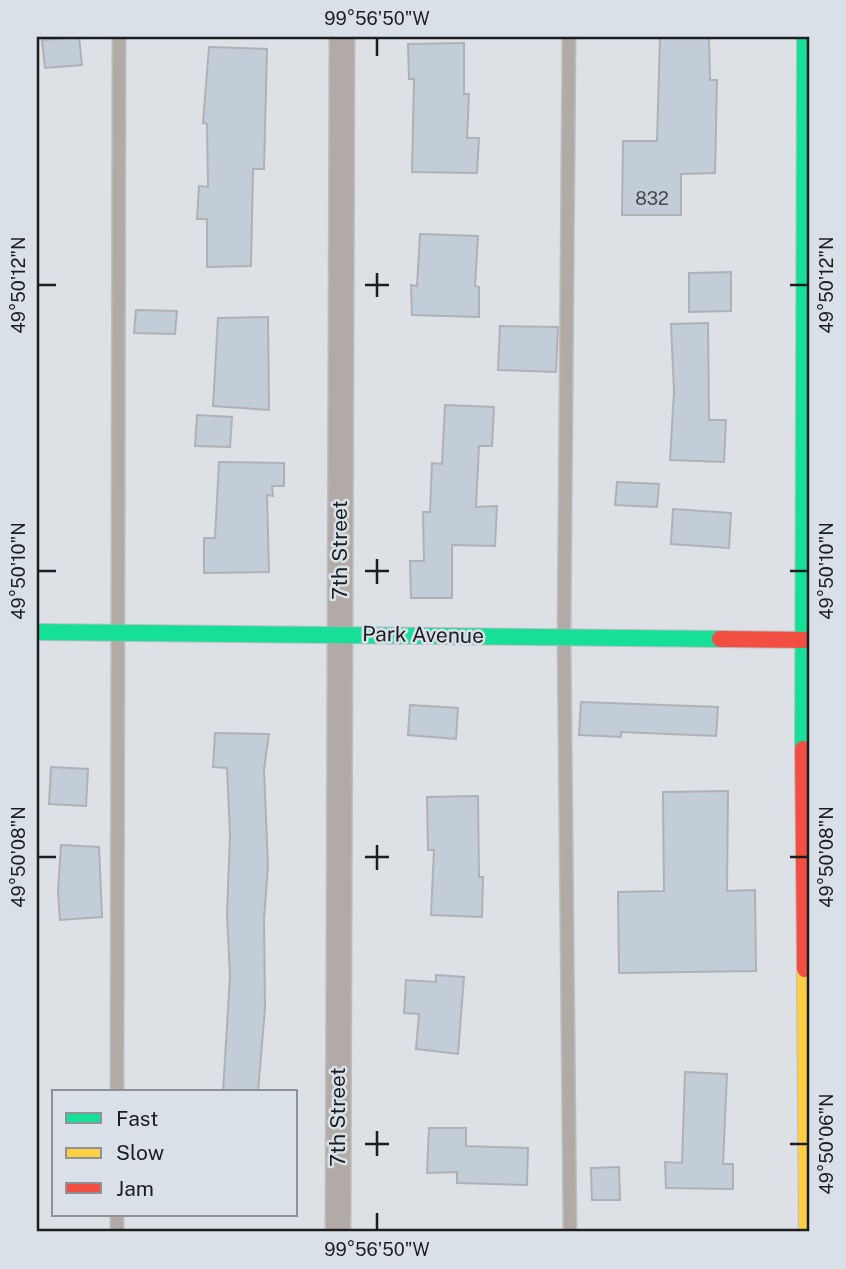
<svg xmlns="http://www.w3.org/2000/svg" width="846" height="1269" viewBox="0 0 846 1269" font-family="'Public Sans',sans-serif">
  <rect width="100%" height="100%" fill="#dde0e4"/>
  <g fill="#c3cdd7" stroke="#afb2b5" stroke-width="2">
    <polygon points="79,37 82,65 45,68 42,40"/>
    <polygon points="660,37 709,37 710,80 717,80 715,173 681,174 681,215 622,215 623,141 657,141"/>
    <polygon points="464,43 464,94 469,94 467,138 479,138 477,173 412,172 414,79 409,79 408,44"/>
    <polygon points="209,47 267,49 264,169 253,169 251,266 207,267 207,219 197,219 199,186 208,187 207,124 203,123"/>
    <polygon points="420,234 478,236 475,286 479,287 479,317 412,315 411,285 417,286"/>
    <polygon points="731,272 731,311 689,312 689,273"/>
    <polygon points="136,310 177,311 175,334 134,333"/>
    <polygon points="268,317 269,410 213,406 218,318"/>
    <polygon points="708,323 709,420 726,420 724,462 670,460 674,391 671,324"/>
    <polygon points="500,326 558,327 556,372 498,370"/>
    <polygon points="445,405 494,407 492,446 479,446 476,507 497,506 495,546 452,545 452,598 411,598 410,561 424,561 423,512 430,512 432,463 442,464"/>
    <polygon points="197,415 232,417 230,447 195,446"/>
    <polygon points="219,462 284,463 284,486 272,486 273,496 267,495 269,572 204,573 204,538 215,538"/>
    <polygon points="617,482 659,484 657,507 615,505"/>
    <polygon points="673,509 731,513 729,548 671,544"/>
    <polygon points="581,702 718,707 716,736 621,732 621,737 579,735"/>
    <polygon points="410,705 458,708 456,739 408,735"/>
    <polygon points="215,733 269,734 264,769 268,866 264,919 265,1008 258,1092 223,1092 230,976 227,915 230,834 227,768 213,767"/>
    <polygon points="51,767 88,769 86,806 49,804"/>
    <polygon points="728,791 727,891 755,890 756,971 619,973 618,892 664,891 663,792"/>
    <polygon points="478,796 479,877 483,877 482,917 431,915 434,850 428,850 427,797"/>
    <polygon points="61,845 99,847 102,917 60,920 58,891"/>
    <polygon points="436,975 464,977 458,1054 416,1049 419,1014 404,1013 406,980 436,982"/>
    <polygon points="685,1072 727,1074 723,1164 733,1164 733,1189 666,1188 665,1162 682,1163"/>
    <polygon points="429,1128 466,1128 466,1146 528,1148 527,1185 457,1183 457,1172 427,1173"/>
    <polygon points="619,1167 620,1200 592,1200 591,1168"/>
  </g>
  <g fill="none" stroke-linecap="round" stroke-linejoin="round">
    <defs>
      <g id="lane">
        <polyline points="569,37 564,637 570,1232"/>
        <polyline points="117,1092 119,37"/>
        <polyline points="117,1215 117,1232"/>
      </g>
      <polyline id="street" points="338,1232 342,37"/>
      <g id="fast">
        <polyline points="37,632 720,639"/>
        <polyline points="803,749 805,37"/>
      </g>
      <polyline id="slow" points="805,969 807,1232"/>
      <g id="jam">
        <polyline points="720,639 809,640"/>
        <polyline points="803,749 805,969"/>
      </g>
    </defs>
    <use href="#lane" stroke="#bbbdc0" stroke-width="15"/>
    <use href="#street" stroke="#bbbdc0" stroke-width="27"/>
    <use href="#fast" stroke="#bbbdc0" stroke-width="18"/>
    <use href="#slow" stroke="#bbbdc0" stroke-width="18"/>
    <use href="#jam" stroke="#bbbdc0" stroke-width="18"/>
    <use href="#lane" stroke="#b2aaa7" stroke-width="12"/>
    <use href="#street" stroke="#b2aaa7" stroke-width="24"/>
    <use href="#fast" stroke="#16e098" stroke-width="16"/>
    <use href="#slow" stroke="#ffcf43" stroke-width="16"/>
    <use href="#jam" stroke="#f24e42" stroke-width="16"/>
  </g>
  <path fill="none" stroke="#1b1d1f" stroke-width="2.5" d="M377,38V56M377,273V297M38,285H56M365,285H389M790,285H808M377,559V584M38,571H56M365,571H389M790,571H808M377,845V870M38,857H56M365,857H389M790,857H808M377,1131V1156M365,1144H389M790,1144H808M377,1213V1230"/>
  <g text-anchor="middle" stroke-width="5" stroke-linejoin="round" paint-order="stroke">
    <g font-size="18" fill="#45494d">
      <text x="652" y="205">832</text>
    </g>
    <g font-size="21" fill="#1b1d1f" stroke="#dae0e7">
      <text transform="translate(340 550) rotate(-90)" y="7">7th Street</text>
      <text transform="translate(423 635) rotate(1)" y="7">Park Avenue</text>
      <text transform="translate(338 1117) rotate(-90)" y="7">7th Street</text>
    </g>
  </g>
  <rect width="846" height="1269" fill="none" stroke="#dae0e7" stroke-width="77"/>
  <rect x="52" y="1090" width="245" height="126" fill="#dae0e7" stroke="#8e9297" stroke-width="2"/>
  <rect x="66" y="1113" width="35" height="10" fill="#16e098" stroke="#8e9297" stroke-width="2"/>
  <text x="116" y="1126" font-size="21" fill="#1b1d1f">Fast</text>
  <rect x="66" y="1148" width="35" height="10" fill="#ffcf43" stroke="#8e9297" stroke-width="2"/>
  <text x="116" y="1160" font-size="21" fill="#1b1d1f">Slow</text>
  <rect x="66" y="1183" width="35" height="10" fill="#f24e42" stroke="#8e9297" stroke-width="2"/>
  <text x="116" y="1196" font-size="21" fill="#1b1d1f">Jam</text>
  <rect x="38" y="38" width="770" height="1192" fill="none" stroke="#1b1d1f" stroke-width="2.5"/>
  <g font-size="18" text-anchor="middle" fill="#1b1d1f">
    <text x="377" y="25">99°56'50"W</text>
    <text transform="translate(19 285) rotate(-90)" y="6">49°50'12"N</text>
    <text transform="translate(827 285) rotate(-90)" y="6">49°50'12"N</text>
    <text transform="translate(19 571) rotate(-90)" y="6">49°50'10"N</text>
    <text transform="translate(827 571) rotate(-90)" y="6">49°50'10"N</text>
    <text transform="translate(19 857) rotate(-90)" y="6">49°50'08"N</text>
    <text transform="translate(827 857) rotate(-90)" y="6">49°50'08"N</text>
    <text transform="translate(827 1144) rotate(-90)" y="6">49°50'06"N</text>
    <text x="377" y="1256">99°56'50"W</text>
  </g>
</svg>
